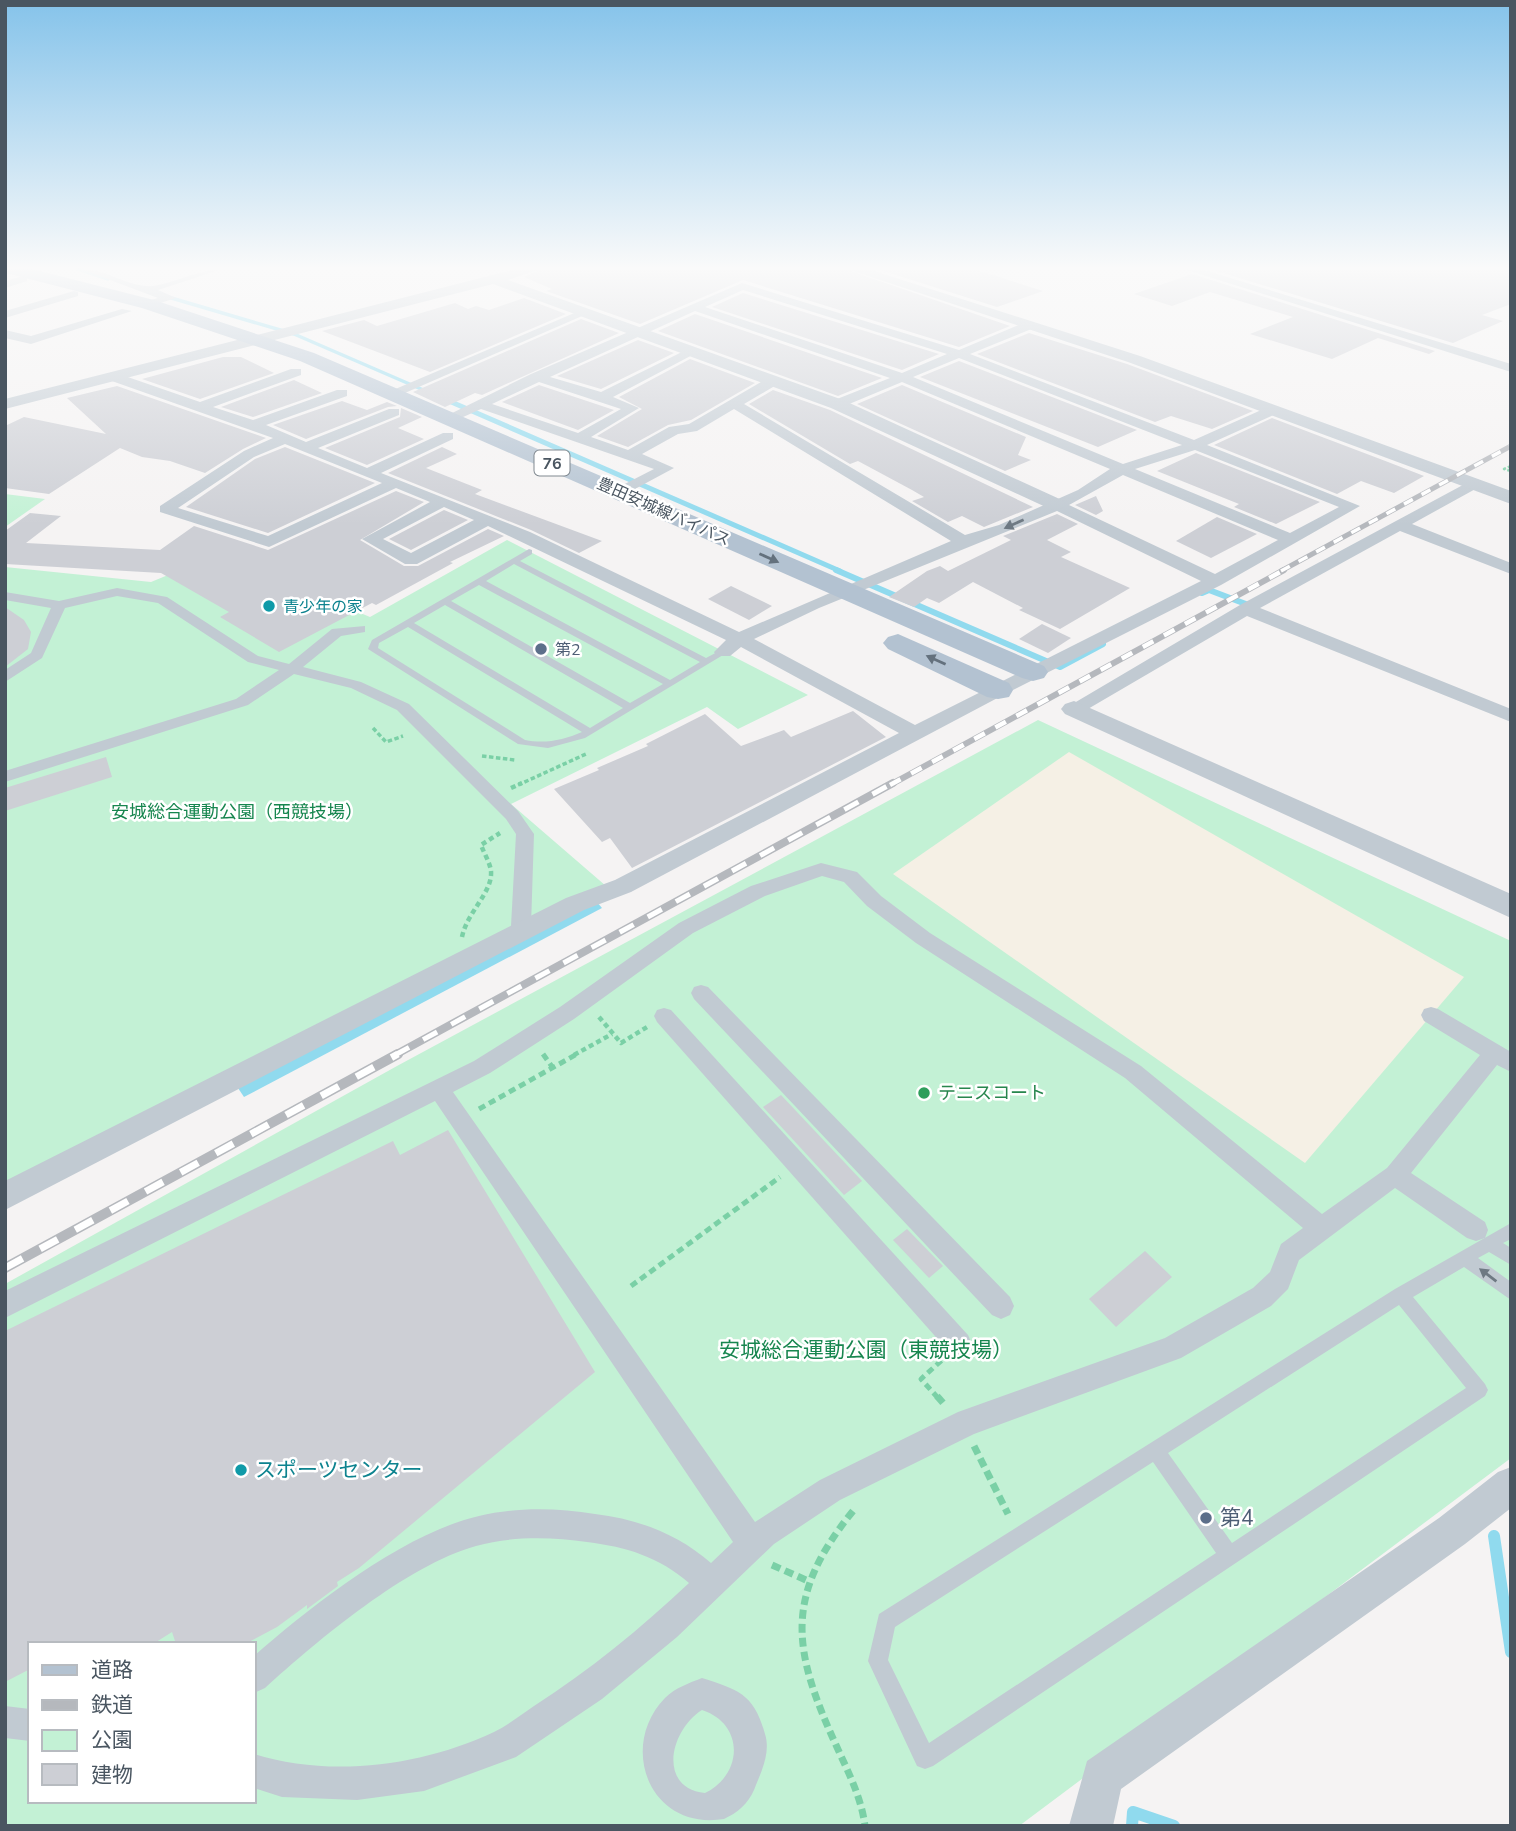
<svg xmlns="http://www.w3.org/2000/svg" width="1516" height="1831" viewBox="0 0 1516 1831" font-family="'Nunito Sans','Noto Sans JP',sans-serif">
  <rect width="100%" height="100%" fill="#f5f3f3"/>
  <g fill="#c3f1d5" fill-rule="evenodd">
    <polygon points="5,494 45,499 5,527"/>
    <polygon points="507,540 808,695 738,729 707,707 511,804 606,886 5,1191 5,567 151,582 219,554 370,617"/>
    <path d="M1038,720L1511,941V1458L1019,1826H5V1284L397,1066ZM30,1644H254V1801H30Z"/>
  </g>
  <polygon fill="#f5f0e5" points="1069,752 1464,977 1305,1163 893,874"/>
  <polygon fill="#90daee" points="596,901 602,908 244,1097 238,1088"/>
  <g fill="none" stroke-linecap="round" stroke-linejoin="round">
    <g stroke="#90daee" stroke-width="3.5">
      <polyline points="78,269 108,279"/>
      <polyline points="168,297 294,334 428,392"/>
      <polyline points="446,400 453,403"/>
    </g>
    <polyline stroke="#90daee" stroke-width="5" points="449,401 840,571"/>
    <g stroke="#90daee" stroke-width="6">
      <polyline points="836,570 1060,667 1103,644"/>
      <polyline points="1202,593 1209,590 1251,606"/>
    </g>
    <g stroke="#90daee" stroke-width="12">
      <polyline points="1494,1536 1511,1652"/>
      <polyline points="1132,1826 1133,1812 1174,1826"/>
    </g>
  </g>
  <g fill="#cdcfd5">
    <polygon points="542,269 845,269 1010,326 959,347 743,280 640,324 546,291 552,289 524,277"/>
    <polygon points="877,269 974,269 1043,291 997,307"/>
    <polygon points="1210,269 1511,269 1511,304 1482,315 1503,321 1453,343"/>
    <polygon points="1192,274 1435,351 1429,354 1378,338 1332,359 1250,334 1293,317 1210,292 1172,306 1134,294"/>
    <polygon points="743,293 939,354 902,370 712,307"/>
    <polygon points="524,298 566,314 430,372 322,331 364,320 377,326 455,303 468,309 476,306 489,310"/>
    <polygon points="695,314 882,378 838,396 658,331"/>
    <polygon points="581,319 619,333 482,395 475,393 445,407 413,392"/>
    <polygon points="1029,333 1127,364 1253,411 1212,429 1171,416 1155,422 977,354"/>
    <polygon points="638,340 674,353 601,389 557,376"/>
    <polygon points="223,357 241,357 274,373 200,399 142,379"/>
    <polygon points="690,359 755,383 691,420 668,425 628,447 597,436 642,409 619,397"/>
    <polygon points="959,361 1137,430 1098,447 920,377"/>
    <polygon points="294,380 322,393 253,417 221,407"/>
    <polygon points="539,385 614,410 578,430 502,402"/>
    <polygon points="902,385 1026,437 1018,455 1031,460 1005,471 857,404"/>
    <polygon points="117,386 266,438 243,449 205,473 170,461 142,457 120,448 49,494 5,488 5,426 24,417 106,434 67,398"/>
    <polygon points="773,390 830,410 1033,507 984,527 962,516 948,522 912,501 924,497 912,490 858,461 850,464 749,404"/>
    <polygon points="342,401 367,410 387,402 397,406 388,407 306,439 273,425"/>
    <polygon points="401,408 422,417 398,428 424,439 367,465 325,448 400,417"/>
    <polygon points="1272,418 1388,462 1424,476 1394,493 1361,481 1337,494 1214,445"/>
    <polygon points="285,447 375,483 268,533 186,507 255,459"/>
    <polygon points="442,447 457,454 426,468 482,490 475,494 602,541 579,553 531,530 388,473"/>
    <polygon points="1196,453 1320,502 1276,524 1234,507 1239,504 1157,471"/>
    <polygon points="396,491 424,502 360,540 404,566 418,566 488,529 504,536 450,562 453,563 376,605 372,603 279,652 220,617 229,612 161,573 5,564 5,531 30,513 61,516 26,543 160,550 194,526 268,550"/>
    <polygon points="1096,496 1103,511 1096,515 1075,505"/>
    <polygon points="444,510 468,520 411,550 389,539"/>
    <polygon points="1057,514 1078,524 1047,540 1071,552 1061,557 1130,588 1060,629 1019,610 1023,608 973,582 939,603 927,598 914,607 889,597 927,571 940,566 948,571 1011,540 1003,536"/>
    <polygon points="1217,517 1257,534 1211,558 1176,541"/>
    <polygon points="731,586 772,606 749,620 708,599"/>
    <polygon points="5,607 24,620 31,632 28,649 5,667"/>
    <polygon points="1042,624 1071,638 1048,653 1019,639"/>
    <polygon points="853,711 886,737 632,868 610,838 602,842 554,789 599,770 597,768 648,746 646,744 705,714 741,746 784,730 791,737"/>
    <polygon points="106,757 112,777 5,811 5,788"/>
    <polygon points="781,1095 862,1181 844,1195 763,1107"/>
    <polygon points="448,1130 595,1372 359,1568 337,1582 338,1586 307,1609 307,1605 277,1627 245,1644 176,1644 172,1632 153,1644 30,1644 30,1669 5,1682 5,1331 393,1141 400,1155"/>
    <polygon points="907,1229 943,1266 929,1278 893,1240"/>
    <polygon points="1145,1251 1172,1277 1116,1327 1089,1299"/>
  </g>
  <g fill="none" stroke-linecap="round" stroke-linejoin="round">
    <polyline stroke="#7ad0a6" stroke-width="2.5" stroke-dasharray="3.5 2" stroke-linecap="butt" points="1511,466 1504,469 1511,471"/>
    <g stroke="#7ad0a6" stroke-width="3.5" stroke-dasharray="4.5 2.5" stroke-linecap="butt">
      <polyline points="373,728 386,742 403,736"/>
      <polyline points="482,756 515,760"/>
      <polyline points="518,785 586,754"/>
    </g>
    <g stroke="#7ad0a6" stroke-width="4.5" stroke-dasharray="5 3.5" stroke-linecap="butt">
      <polyline points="511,788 522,783"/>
      <path d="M462,937C467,912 493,892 491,871C490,863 484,853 481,845L500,833"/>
      <polyline points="599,1017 621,1043 647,1027"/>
      <polyline points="574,1055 612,1034"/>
    </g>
    <g stroke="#7ad0a6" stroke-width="5" stroke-dasharray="7 4.5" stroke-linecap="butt">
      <polyline points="543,1054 553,1068"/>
      <polyline points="479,1109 577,1054"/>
      <polyline points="631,1286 780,1177"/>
      <polyline points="938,1398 921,1379 942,1360"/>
    </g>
    <g stroke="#7ad0a6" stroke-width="7" stroke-dasharray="9 5" stroke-linecap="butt">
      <polyline points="937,1396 945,1405"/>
      <polyline points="974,1446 1008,1514"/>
      <path d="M853,1511C784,1596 792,1649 836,1745C848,1772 861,1796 865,1826"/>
      <polyline points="772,1565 806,1580"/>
    </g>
    <g fill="#c1cad2" fill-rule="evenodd">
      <path d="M529,549L532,550V554L520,561L706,658L723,649L728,652L585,738L548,748L518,744L368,649L372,640ZM514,564L700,662L670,680L486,581ZM479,585L663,684L630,703L451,601ZM445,605L623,708L590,728L414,623ZM408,627L582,732C564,740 545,744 525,740L378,648L379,643Z"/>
      <path d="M1511,1223V1239L1503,1243L1511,1248V1265L1489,1252L1478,1258L1511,1282V1300L1464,1267L1413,1297L1485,1384L1488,1390L1485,1396L933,1766L925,1769L917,1766L868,1661L879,1614L1395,1289ZM1399,1305L1466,1388L1232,1543L1168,1453ZM1153,1462L1216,1553L929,1743L888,1660L895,1627Z"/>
    </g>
    <g fill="#c1cad2" fill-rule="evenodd">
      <polygon points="117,588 167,597 258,656 289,664 332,629 365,626 365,632 341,636 303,667 361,682 409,704 518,811 534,834 531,926 528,931 514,931 511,926 516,834 506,819 397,710 351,688 294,674 248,705 5,782 5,771 236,699 279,670 248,662 158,603 117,596 65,608 42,658 5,682 5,670 31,653 51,608 5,600 5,592 59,601"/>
      <path d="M821,863L857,872L881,896L930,933L1141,1066L1322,1214L1387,1168L1480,1055L1424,1021L1421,1015L1424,1009L1431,1007L1438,1009L1511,1052V1072L1497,1065L1411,1173L1485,1222L1488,1230L1485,1238L1476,1241L1467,1238L1395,1188L1299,1260L1288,1289L1271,1306L1181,1358L974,1434L840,1500L774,1544L677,1637L602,1699L516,1757L424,1791L357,1800L282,1797L254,1788V1754C330,1778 422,1766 494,1732C508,1725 521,1715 534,1706C590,1670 640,1629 689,1583C659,1557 627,1547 587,1542C552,1537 511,1536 476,1546C407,1565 318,1640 265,1688L254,1693V1656C311,1606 404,1533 479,1516C517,1507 557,1508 595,1514C638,1519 678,1534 711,1563L733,1542L435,1101L5,1318V1291L474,1061L560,1007L679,923L751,886ZM822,876L844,882L867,906L916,943L1125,1078L1303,1228L1281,1244L1270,1272L1253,1288L1165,1338L958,1412L820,1480L755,1522L453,1092L490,1073L574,1019L693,933L765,896Z"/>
      <polygon points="701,985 708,987 1010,1297 1014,1306 1010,1315 1001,1319 992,1315 694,999 691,993 694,987"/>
      <polygon points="664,1008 671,1010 968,1335 972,1344 968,1353 959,1357 950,1353 657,1022 654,1016 657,1010"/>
      <path d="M702,1678C739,1690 754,1694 765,1734C771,1753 761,1772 754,1790C748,1804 737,1813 724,1819C649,1831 618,1746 665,1698C675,1688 689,1683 702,1678ZM702,1710C745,1724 743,1775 705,1793C657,1788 670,1730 702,1710Z"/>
      <polygon points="5,1706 30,1709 30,1741 5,1738"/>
    </g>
    <g fill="#c1cad2" fill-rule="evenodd">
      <path d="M81,269C105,269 123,284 146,286C164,288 198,269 222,269L158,290L176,298L148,307L142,304L144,302L158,298Z"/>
      <polygon points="1184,269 1201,269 1511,364 1511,372"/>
      <polygon points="23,276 27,277 27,281 5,288 5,281"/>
      <path d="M742,283L959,350L1026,322H1034V328L970,354L1194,440L1268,407H1278V413L1207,445L1360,506L1221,585L1005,694L631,892L584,910L5,1210V1181L566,898L615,880L899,733L741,647L730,656H716L714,652L726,640L488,526L417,564H405L362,539L430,502L396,488L269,547L160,512V506L244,451L273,438L109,380V374H119L200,402L291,369H301V375L213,407L253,420L337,390H347V396L266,425L306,442L389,409H399V415L318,448L367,468L443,433H453V439L381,473L530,532L739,632L951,541L734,409L697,431L678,434L642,454L674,468L620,497L615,495V489L654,469L481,409L452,422L440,419L531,374ZM743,290L947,354L902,373L705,307ZM695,311L890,378L832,401V407H842L902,382L1110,469L1078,490L999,525L965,535L744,404L778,384V378H768L689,424L669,427L628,450L591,437L639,408L613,397L698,352L688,349L601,392L550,377ZM959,358L1182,445L1123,464L913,377ZM539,382L621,409L578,433L492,404ZM285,444L382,483L268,536L178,508L254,457ZM1195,450L1339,507L1290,533L1135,469ZM1123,475L1278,540L1215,574L1069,505ZM444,507L474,520L411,553L383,539ZM1057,511L1201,581L915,725L754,639L819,608Z"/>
      <polygon points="74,291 78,292 78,296 5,318 5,311"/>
      <polygon points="122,309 132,311 31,344 5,338 5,330 31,336"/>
      <polygon points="579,311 589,313 398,396 386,393"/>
      <polygon points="1474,479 1482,484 1479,487 1412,524 1511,563 1511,574 1400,531 1260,608 1511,709 1511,722 1247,616 1081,713 1074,715 1064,709 1240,605"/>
      <polygon points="1511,1467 1511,1508 1465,1544 1121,1789 1113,1826 1069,1826 1087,1761 1439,1518 1498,1472"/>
    </g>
    <g fill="#c1cad2" fill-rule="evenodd">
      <polygon points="516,269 540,269 508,280 843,400 1064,501 1067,505 1057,511 1050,509 831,408 493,284 5,409 5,399"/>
      <polygon points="847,269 868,269 1140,356 1511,491 1511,504 1128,362"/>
      <polygon points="1074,701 1511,894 1511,918 1065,714 1061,709 1065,704"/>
    </g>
    <g fill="#b3c2d1" fill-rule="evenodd">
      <polygon points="5,269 32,269 154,300 314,353 1044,666 1048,672 1044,678 1033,681 1022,678 300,361 142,308 6,273"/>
      <polygon points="898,634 1009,683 1013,690 1009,697 998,699 987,697 888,649 883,643 888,637"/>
    </g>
    <defs>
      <polyline id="rail-far3" points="1281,571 1511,446"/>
      <polyline id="rail-far2" points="890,785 1284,570"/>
      <polyline id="rail-far1" points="395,1055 893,783"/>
      <polyline id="rail" points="5,1268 398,1054"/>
    </defs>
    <use href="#rail-far3" stroke="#b5b8bd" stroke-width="5"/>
    <use href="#rail-far2" stroke="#b5b8bd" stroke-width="6"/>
    <use href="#rail-far1" stroke="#b5b8bd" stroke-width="8"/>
    <use href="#rail" stroke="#b5b8bd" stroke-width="10"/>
    <use href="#rail-far3" stroke="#fff" stroke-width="3.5" stroke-dasharray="10" stroke-linecap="butt"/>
    <use href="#rail-far2" stroke="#fff" stroke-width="4.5" stroke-dasharray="12" stroke-linecap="butt"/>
    <use href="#rail-far1" stroke="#fff" stroke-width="5" stroke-dasharray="16" stroke-linecap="butt"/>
    <use href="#rail" stroke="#fff" stroke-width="7" stroke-dasharray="20" stroke-linecap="butt"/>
  </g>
  <defs><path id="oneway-solid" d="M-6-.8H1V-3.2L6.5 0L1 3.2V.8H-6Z" transform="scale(1.75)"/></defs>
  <g fill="#6e7983">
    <use href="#oneway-solid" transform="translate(1014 524) rotate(156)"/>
    <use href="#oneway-solid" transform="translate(1488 1275) rotate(-143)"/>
  </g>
  <g fill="#64717d">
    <use href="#oneway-solid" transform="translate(769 558) rotate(24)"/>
    <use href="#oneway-solid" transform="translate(936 660) rotate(-156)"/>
  </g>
  <linearGradient id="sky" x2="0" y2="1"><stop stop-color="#85c3ea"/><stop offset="0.51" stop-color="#fafafa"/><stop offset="1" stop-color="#fafafa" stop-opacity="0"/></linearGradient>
  <rect width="1516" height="525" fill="url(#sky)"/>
  <g fill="#0f9aa8" stroke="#fff" stroke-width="2.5">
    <circle cx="269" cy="606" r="7"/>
    <circle cx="241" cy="1470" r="7"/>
  </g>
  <g fill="#5c6f8a" stroke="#fff" stroke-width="2.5">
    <circle cx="541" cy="649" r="7"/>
    <circle cx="1206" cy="1518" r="7"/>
  </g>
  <circle fill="#2e9e5b" stroke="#fff" stroke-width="2.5" cx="924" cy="1093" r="7"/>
  <g text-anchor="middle" stroke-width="5" stroke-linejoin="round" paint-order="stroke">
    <rect fill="#fff" stroke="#808990" stroke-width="2" x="534.5" y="450.5" width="35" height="25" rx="5"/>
    <g font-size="16" font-weight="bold" fill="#4a5661">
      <text x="552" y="469">76</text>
    </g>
    <g font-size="16" fill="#4a5661" stroke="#fff">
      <text transform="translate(664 511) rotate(24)" y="6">豊田安城線バイパス</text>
    </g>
    <g font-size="16" fill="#0d838f" stroke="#fff" text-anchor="start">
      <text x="283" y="612">青少年の家</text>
    </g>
    <g font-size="16" fill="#4e5e75" stroke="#fff" text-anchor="start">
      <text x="555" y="655">第2</text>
    </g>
    <g font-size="18" fill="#17864f" stroke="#fff">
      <text x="237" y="818">安城総合運動公園（西競技場）</text>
    </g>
    <g font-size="18" fill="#27864d" stroke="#fff" text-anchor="start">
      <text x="938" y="1099">テニスコート</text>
    </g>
    <g font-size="21" fill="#17864f" stroke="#fff">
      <text x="866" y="1357">安城総合運動公園（東競技場）</text>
    </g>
    <g font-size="21" fill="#0d838f" stroke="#fff" text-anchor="start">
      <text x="255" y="1477">スポーツセンター</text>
    </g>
    <g font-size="21" fill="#4e5e75" stroke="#fff" text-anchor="start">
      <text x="1220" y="1525">第4</text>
    </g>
  </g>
  <rect width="1516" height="1831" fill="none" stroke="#4a5661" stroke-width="14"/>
  <rect x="28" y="1642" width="228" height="161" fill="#ffffff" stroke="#b7bbc0" stroke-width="2"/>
  <rect x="42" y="1665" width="35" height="10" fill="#b3c2d1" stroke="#b7bbc0" stroke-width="2"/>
  <text x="91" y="1677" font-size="21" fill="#4a5661">道路</text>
  <rect x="42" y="1700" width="35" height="10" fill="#b5b8bd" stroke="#b7bbc0" stroke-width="2"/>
  <text x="91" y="1712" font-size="21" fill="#4a5661">鉄道</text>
  <rect x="42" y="1730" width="35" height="21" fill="#c3f1d5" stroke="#b7bbc0" stroke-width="2"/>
  <text x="91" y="1747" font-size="21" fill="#4a5661">公園</text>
  <rect x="42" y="1764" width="35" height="21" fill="#cdcfd5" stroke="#b7bbc0" stroke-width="2"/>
  <text x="91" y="1782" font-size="21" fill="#4a5661">建物</text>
</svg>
